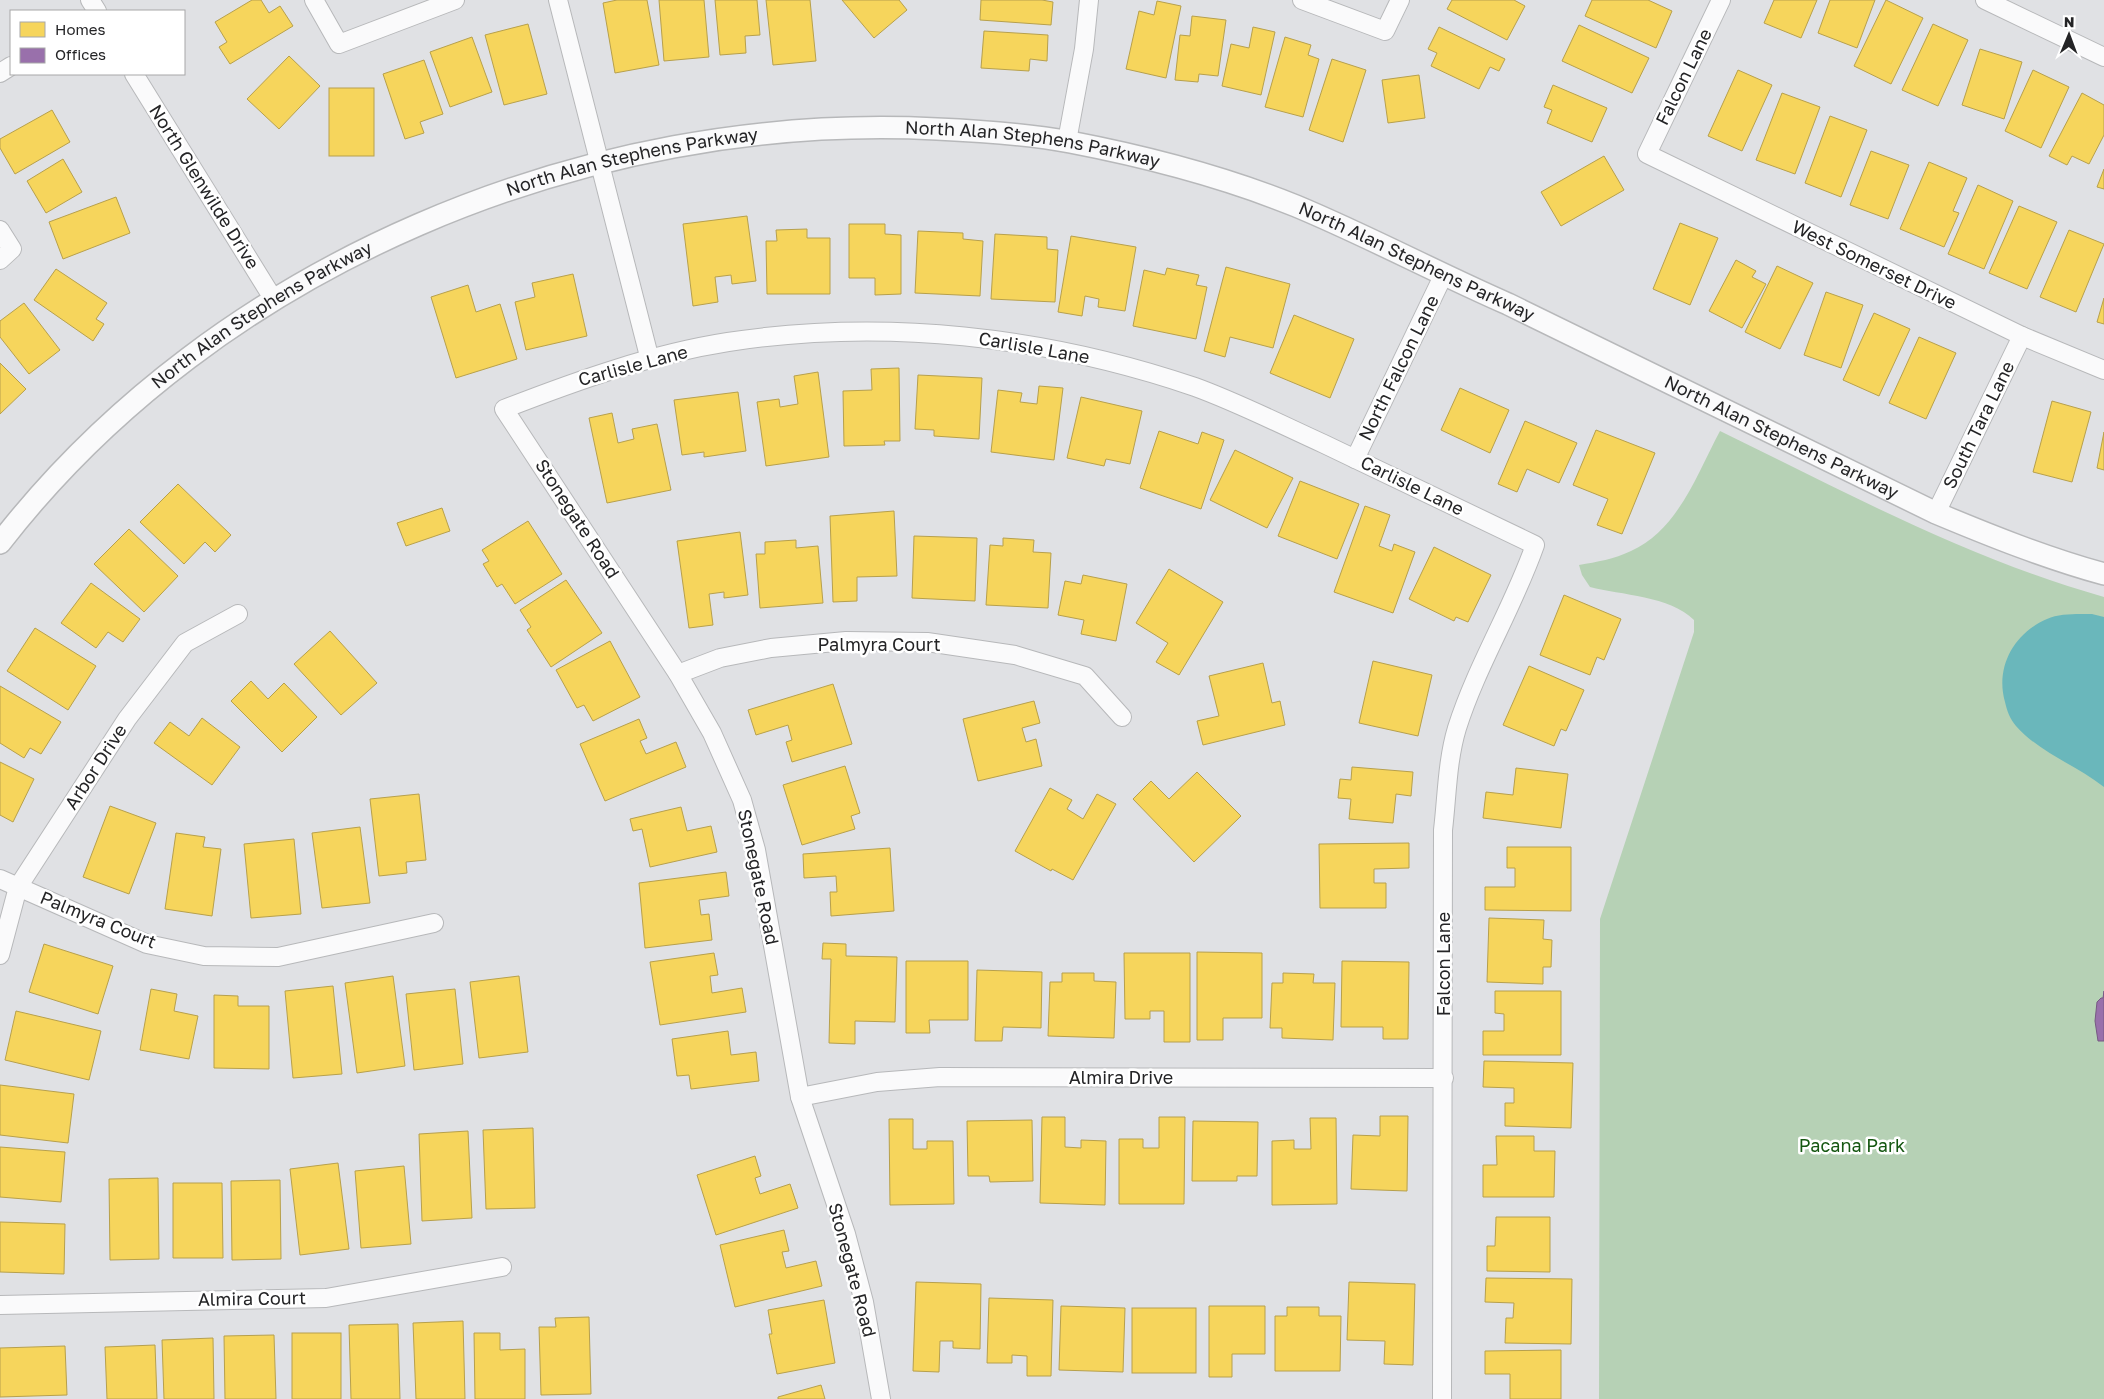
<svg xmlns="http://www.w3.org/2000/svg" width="2104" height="1399" viewBox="0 0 2104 1399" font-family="'Golos Text',sans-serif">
  <rect width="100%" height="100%" fill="#e0e1e4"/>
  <path fill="#b6d1b5" d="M1720,431C1845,492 1969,559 2104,597V1399H1599L1600,919L1694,632V620C1670,596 1621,595 1590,587L1582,575L1579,565C1597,562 1614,559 1631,551C1678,530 1697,474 1720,431Z"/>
  <path fill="#6ab7bb" d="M2092,614L2104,617V787C2076,765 2040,753 2016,726C2010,719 2007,711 2005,702C1995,667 2014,633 2047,619C2060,613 2078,614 2092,614Z"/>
  <g fill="#f6d55c" stroke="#b7a04c">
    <polygon points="252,0 261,0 269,13 280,6 293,26 230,64 219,47 227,42 215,22"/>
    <polygon points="617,0 647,0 659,65 615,73 603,3"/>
    <polygon points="659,0 704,0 709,57 664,61"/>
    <polygon points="715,0 757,0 760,35 745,36 746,53 720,55"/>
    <polygon points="766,0 810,0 816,61 773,65"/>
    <polygon points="842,0 899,0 907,10 874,38"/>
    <polygon points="981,0 1042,0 1053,2 1051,25 980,20"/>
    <polygon points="1452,0 1514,0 1525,6 1507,40 1447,9"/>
    <polygon points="1592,0 1648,0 1672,11 1656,48 1585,16"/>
    <polygon points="1774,0 1817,0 1801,38 1764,23"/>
    <polygon points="1830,0 1875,0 1857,48 1818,33"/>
    <polygon points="1886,0 1923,18 1891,84 1854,66"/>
    <polygon points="1157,1 1181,6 1166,78 1126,69 1139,11 1154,15"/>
    <polygon points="1192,16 1226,20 1218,76 1199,74 1198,82 1175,80 1180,35 1190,36"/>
    <polygon points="528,24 547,94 504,105 485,35"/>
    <polygon points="1933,24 1968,40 1938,106 1902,90"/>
    <polygon points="1579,25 1649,58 1632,93 1562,61"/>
    <polygon points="1253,27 1275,32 1261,95 1222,86 1231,44 1249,48"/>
    <polygon points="1439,27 1505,59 1499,71 1490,67 1479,89 1431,66 1437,53 1428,49"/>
    <polygon points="984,31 1048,35 1047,61 1030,59 1029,71 981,68"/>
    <polygon points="472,37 492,92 450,107 430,52"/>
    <polygon points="1285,37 1311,45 1308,55 1319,59 1303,117 1265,107"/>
    <polygon points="1980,49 2022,62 2004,119 1962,105"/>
    <polygon points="289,56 320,86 279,129 247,99"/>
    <polygon points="1332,59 1366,70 1343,142 1309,130"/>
    <polygon points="424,60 443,114 420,122 424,133 405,139 383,74"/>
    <polygon points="1738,70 1772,85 1742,151 1708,136"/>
    <polygon points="2033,70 2069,87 2041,148 2005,131"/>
    <polygon points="1419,75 1425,118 1388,123 1382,80"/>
    <polygon points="1553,85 1607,108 1592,142 1547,123 1552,110 1544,107"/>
    <rect x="329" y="88" width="45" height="68"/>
    <polygon points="1782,93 1820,107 1795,174 1756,160"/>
    <polygon points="2082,93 2104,105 2104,135 2089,164 2072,156 2067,165 2049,156"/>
    <polygon points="52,110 70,142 15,174 0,148 0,139"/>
    <polygon points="1830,116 1867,130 1841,197 1805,183"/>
    <polygon points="1871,151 1909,165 1888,219 1850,205"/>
    <polygon points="1604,156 1624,190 1561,226 1541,192"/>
    <polygon points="63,159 82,192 46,213 27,181"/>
    <polygon points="1929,162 1967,178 1953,211 1959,213 1944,247 1900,229"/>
    <polygon points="2104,169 2104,189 2097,187"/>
    <polygon points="1978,185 2013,201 1984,269 1948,254"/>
    <polygon points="116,197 130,233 63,259 49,222"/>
    <polygon points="2019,206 2057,222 2027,289 1989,273"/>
    <polygon points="747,216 756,281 732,284 731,275 715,277 718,302 693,306 683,224"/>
    <polygon points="1680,223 1718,238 1690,305 1653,289"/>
    <polygon points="849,224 885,224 885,234 901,235 901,294 875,295 875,278 849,278"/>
    <polygon points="807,229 807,238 830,238 830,294 767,294 766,241 777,241 776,230"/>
    <polygon points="2069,230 2104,244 2076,312 2040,297"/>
    <polygon points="918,231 963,233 963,239 983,241 980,296 915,293"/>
    <polygon points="995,234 1047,237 1047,249 1058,250 1055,302 991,299"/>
    <polygon points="1071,236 1136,247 1125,311 1098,307 1099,299 1085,296 1082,316 1058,312"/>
    <polygon points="1736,260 1756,271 1752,277 1766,284 1742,328 1709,311"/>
    <polygon points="1777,266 1813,283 1780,349 1745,332"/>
    <polygon points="1226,267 1290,284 1273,348 1230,337 1225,357 1204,351"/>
    <polygon points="1167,268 1199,275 1196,285 1207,287 1196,339 1133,326 1144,270 1165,275"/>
    <polygon points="56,269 107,303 96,319 104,324 93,341 34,300"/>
    <polygon points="573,274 587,336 526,350 515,302 535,297 532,283"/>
    <polygon points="468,285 476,312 500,304 517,359 456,378 431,297"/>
    <polygon points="1826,292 1863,305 1841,368 1804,355"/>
    <polygon points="2104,298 2104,324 2097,322"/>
    <polygon points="24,303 60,350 29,374 0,337 0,321"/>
    <polygon points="1874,313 1910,329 1879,396 1843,380"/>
    <polygon points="1294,315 1354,339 1330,398 1270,373"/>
    <polygon points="1919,337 1956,353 1926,419 1889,403"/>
    <polygon points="0,363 26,389 0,414"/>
    <polygon points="899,368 900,441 884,441 885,445 844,446 843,391 872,390 871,369"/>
    <polygon points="818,372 829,457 766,466 757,402 779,399 780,407 798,404 794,376"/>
    <polygon points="918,375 982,378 979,439 934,436 934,430 915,429"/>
    <polygon points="1039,386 1063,388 1054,460 991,452 998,390 1022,393 1020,402 1037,404"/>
    <polygon points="1460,388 1509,410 1490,453 1441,430"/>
    <polygon points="738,392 746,451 704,457 704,452 682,455 674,400"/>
    <polygon points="1081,397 1142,411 1130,464 1106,459 1104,466 1067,458"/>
    <polygon points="2052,401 2091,412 2072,482 2033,472"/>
    <polygon points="612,413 618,443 634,439 632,429 657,424 671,490 607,503 589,418"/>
    <polygon points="1525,421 1577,443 1559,483 1527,469 1517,492 1498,484"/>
    <polygon points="1596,430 1655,453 1622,534 1597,525 1608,499 1573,485"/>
    <polygon points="1159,431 1198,444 1202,432 1224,440 1201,509 1140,488"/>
    <polygon points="2104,432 2104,470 2097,468"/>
    <polygon points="1235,450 1293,478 1267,528 1210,500"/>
    <polygon points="1300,481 1359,504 1337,559 1278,536"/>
    <polygon points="178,484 231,535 215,552 205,542 184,564 140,522"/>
    <polygon points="1365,506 1390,515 1379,546 1392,551 1394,544 1415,552 1393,613 1334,592"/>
    <polygon points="442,508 450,531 406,546 397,523"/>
    <polygon points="894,511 897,576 857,577 857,601 833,602 830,516"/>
    <polygon points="528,521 562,574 515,604 502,584 497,587 483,564 489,561 482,550"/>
    <polygon points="129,529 178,576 144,612 94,564"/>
    <polygon points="740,532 748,595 724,598 724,592 709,594 713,625 689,628 677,541"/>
    <polygon points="914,536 977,538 975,601 912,598"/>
    <polygon points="1003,538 1034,540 1033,552 1051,553 1048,608 986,605 990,545 1003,546"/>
    <polygon points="796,540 796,548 818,546 823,603 760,608 756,554 765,554 765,542"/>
    <polygon points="1434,547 1491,575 1468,622 1456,617 1454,621 1409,599"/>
    <polygon points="1169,569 1223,602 1179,675 1156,662 1168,643 1136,623"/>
    <polygon points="1083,575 1127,584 1116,641 1081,634 1084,620 1058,615 1065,581 1081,584"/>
    <polygon points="566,580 602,633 551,667 527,630 531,627 520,610"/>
    <polygon points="91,583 140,619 123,642 108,632 96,648 61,623"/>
    <polygon points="1564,595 1621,619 1604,660 1597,657 1590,675 1540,655"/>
    <polygon points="35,628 96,666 68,710 7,671"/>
    <polygon points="330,631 377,683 341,715 294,664"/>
    <polygon points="610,641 640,697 593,721 584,705 577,708 556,670"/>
    <polygon points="1373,661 1432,675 1418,736 1359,723"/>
    <polygon points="1263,663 1272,703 1280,701 1285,725 1203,745 1197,721 1219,716 1209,676"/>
    <polygon points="1529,666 1584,690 1566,731 1561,729 1554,746 1503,725"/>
    <polygon points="251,681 268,699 284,683 317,717 282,752 231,701"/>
    <polygon points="833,684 852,744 792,762 786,742 792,740 788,725 756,735 748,710"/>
    <polygon points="0,686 61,722 41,754 30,748 24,758 0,743"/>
    <polygon points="1034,701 1040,723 1022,728 1026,742 1036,739 1042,766 978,781 963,719"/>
    <polygon points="202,718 240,747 212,785 154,743 170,722 189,736"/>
    <polygon points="639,719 647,738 640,741 646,754 676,742 686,767 605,801 580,744"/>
    <polygon points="0,762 34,779 13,822 0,815"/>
    <polygon points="845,766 860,813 851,816 855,829 802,845 783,785"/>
    <polygon points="1352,767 1413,772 1411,796 1396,794 1393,823 1349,819 1351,799 1338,798 1340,779 1351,780"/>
    <polygon points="1516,768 1568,774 1561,828 1483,818 1486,792 1513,795"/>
    <polygon points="1197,772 1241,816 1194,862 1133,799 1151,781 1169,799"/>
    <polygon points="1050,788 1072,800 1067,809 1083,819 1097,794 1116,804 1073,880 1052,869 1051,871 1015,851"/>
    <polygon points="419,794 426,860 406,862 407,873 379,876 370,799"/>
    <polygon points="110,806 156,823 129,894 83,877"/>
    <polygon points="681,807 687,831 711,826 717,852 650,867 642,829 633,831 630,819"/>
    <polygon points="360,827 370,903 322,908 312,833"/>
    <polygon points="176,833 205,837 203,847 221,849 212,916 165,909"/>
    <polygon points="294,839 301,914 251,918 244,844"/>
    <polygon points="1409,843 1409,868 1374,869 1374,883 1386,883 1386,908 1320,908 1319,844"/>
    <polygon points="1507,847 1571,847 1571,911 1485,910 1485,887 1515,887 1515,868 1507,868"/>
    <polygon points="890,848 894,911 831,916 830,892 837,892 836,876 804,878 803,854"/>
    <polygon points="726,872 729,896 699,900 701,915 709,914 712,940 645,948 639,883"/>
    <polygon points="1489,918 1544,920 1543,939 1552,940 1551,967 1543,967 1543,984 1487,982"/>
    <polygon points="823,943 846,944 846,956 897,957 895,1022 855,1021 855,1044 829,1043 831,959 822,959"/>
    <polygon points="44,944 113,966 98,1014 29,992"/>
    <polygon points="1197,952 1262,953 1262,1018 1223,1018 1223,1040 1197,1040"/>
    <polygon points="714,953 718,975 710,976 712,993 742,988 746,1012 660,1025 650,962"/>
    <polygon points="1124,953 1190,953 1190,1042 1164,1042 1164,1011 1150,1011 1150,1019 1125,1019"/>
    <polygon points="906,961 968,961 968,1020 929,1020 930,1033 906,1033"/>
    <polygon points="1342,961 1409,962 1408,1039 1383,1039 1383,1027 1341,1027"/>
    <polygon points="977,970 1042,972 1041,1028 1003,1027 1002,1041 975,1041"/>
    <polygon points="1062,973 1094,973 1094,981 1116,982 1114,1038 1048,1036 1050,982 1062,982"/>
    <polygon points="1283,973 1314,974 1313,983 1335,983 1333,1040 1282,1038 1282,1028 1270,1028 1272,983 1283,983"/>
    <polygon points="393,976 405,1066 357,1073 345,983"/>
    <polygon points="519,976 528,1052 479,1058 470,982"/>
    <polygon points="333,986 342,1074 293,1078 285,991"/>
    <polygon points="151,989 177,994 174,1011 198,1016 189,1059 140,1050"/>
    <polygon points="455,989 463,1064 414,1070 406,994"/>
    <polygon points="1495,991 1561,991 1561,1055 1483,1055 1483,1031 1504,1031 1504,1014 1495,1013"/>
    <polygon points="214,995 238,996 238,1006 269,1006 269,1069 214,1068"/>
    <polygon points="16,1011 101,1031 89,1080 5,1060"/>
    <polygon points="728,1031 731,1055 756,1052 759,1081 691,1089 689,1075 677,1076 672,1039"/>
    <polygon points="1484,1061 1573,1063 1571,1128 1505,1126 1505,1103 1514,1103 1514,1088 1483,1087"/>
    <polygon points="0,1085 74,1094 68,1143 0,1135"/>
    <polygon points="1380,1116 1408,1116 1407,1191 1351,1189 1353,1135 1380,1136"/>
    <polygon points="1042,1117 1065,1117 1065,1147 1081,1148 1081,1140 1106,1141 1105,1205 1040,1203"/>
    <polygon points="1159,1117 1185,1117 1184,1204 1119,1204 1119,1139 1143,1139 1143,1148 1159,1148"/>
    <polygon points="1310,1118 1336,1118 1337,1204 1272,1205 1272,1141 1294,1140 1294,1149 1311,1149"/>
    <polygon points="889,1119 913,1119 913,1149 927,1149 927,1141 953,1141 954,1204 890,1205"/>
    <polygon points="1032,1120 1033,1181 990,1182 989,1176 968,1176 967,1121"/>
    <polygon points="1193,1121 1258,1122 1257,1176 1237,1176 1237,1181 1192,1181"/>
    <polygon points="533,1128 535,1208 486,1209 483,1130"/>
    <polygon points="468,1131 472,1218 422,1221 419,1134"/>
    <polygon points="1496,1136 1534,1136 1534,1151 1555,1151 1554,1197 1483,1197 1483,1165 1497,1165"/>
    <polygon points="0,1147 65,1152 61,1202 0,1197"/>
    <polygon points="755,1156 761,1176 755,1178 760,1194 790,1184 798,1208 716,1235 697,1175"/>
    <polygon points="338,1163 349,1249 300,1255 290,1169"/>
    <polygon points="404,1166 411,1244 361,1248 355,1171"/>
    <polygon points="158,1178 159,1259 110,1260 109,1179"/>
    <polygon points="280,1180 281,1259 232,1260 231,1181"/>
    <polygon points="173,1183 222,1183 223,1258 173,1258"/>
    <polygon points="1496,1217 1550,1217 1550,1272 1487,1271 1487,1246 1495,1246"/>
    <polygon points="0,1222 65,1224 64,1274 0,1272"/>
    <polygon points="784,1230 789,1251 782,1252 786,1268 816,1261 822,1286 735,1307 720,1245"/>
    <polygon points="1486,1278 1572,1279 1571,1344 1505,1343 1506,1318 1513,1318 1514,1303 1485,1302"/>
    <polygon points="916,1282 981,1284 980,1349 953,1348 953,1341 940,1341 939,1372 913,1371"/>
    <polygon points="1349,1282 1415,1284 1413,1365 1384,1364 1385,1341 1347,1340"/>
    <polygon points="989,1298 1053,1300 1051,1376 1027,1376 1027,1356 1012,1355 1012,1363 987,1363"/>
    <polygon points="824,1300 835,1363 777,1374 769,1334 772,1334 768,1310"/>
    <polygon points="1061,1306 1125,1308 1123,1372 1059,1370"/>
    <polygon points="1209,1306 1265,1306 1265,1354 1232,1354 1232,1377 1209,1377"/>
    <polygon points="1287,1307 1319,1307 1319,1316 1341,1316 1340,1371 1275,1371 1275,1316 1287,1316"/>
    <rect x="1132" y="1308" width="64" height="65"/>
    <polygon points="589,1317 591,1394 541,1395 539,1327 556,1327 555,1318"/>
    <polygon points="463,1321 465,1399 416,1399 413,1323"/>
    <polygon points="398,1324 400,1399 351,1399 349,1325"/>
    <rect x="292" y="1333" width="49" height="66"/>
    <polygon points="474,1333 500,1333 500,1350 525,1349 525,1399 475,1399"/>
    <polygon points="274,1335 276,1399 225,1399 224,1336"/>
    <polygon points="213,1338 214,1399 164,1399 162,1340"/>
    <polygon points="155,1345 157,1399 107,1399 105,1347"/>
    <polygon points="65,1346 67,1395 0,1397 0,1348"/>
    <polygon points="1561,1350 1561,1399 1510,1399 1510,1374 1485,1374 1485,1351"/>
    <polygon points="821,1385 825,1399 778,1399 778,1397"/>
  </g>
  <polygon fill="#9970ab" stroke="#765983" points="2104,991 2104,1041 2098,1041 2095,1021 2097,1002 2101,998 2103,998"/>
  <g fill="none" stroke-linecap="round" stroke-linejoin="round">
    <defs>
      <g id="minor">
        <polyline points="90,0 97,11"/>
        <polyline points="314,0 339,44 455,0"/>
        <polyline points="558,0 650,360"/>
        <polyline points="1302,0 1385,31 1400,0"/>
        <polyline points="1721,0 1647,154 2022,336 2104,370"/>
        <polyline points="1985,0 2104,57"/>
        <polyline points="0,73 11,66"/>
        <polyline points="134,74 274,300"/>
        <polyline points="1067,141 1084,49 1089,0"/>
        <polyline points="0,230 12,249 0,260"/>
        <polyline points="1355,459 1443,276"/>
        <polyline points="1936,513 2022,336"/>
        <polyline points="678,674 720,658 771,648 846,641 927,642 1015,655 1085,676 1122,717"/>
        <polyline points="0,879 147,944 204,956 278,957 434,923"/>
        <polyline points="0,955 18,887 127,719 185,643 238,614"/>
        <polyline points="800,1097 877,1082 940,1077 1444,1078"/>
        <polyline points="0,1305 326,1298 502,1267"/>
        <path d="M881,1399L864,1302L846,1234L800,1097L756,850L742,800L712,733L678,674L504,409C576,381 651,354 728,342C884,318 1045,336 1195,387C1239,403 1282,425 1324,444C1395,478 1465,512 1535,545C1513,608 1477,665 1457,728C1447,761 1447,797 1443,830L1442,1399"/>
      </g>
      <g id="tertiary">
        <path id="s1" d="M0,543C216,264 588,111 937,129C981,131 1027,134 1070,142C1143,156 1227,178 1296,206C1368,236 1437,273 1508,304L1936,513C1991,536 2046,558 2104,574"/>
      </g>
    </defs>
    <use href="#minor" stroke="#b7b8ba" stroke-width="20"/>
    <use href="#tertiary" stroke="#b7b8ba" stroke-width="24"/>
    <use href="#minor" stroke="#fafafb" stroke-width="18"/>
    <use href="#tertiary" stroke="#fafafb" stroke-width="21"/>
  </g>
  <g text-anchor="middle" stroke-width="5" stroke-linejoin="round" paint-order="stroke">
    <g font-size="18" fill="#242426" stroke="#fff">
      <text transform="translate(1684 77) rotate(-64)" y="6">Falcon Lane</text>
      <text dy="6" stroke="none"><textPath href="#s1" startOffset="1160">North Alan Stephens Parkway</textPath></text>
      <text dy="6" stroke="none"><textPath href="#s1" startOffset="755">North Alan Stephens Parkway</textPath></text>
      <text transform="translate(204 187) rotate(58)" y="6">North Glenwilde Drive</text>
      <text dy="6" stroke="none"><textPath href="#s1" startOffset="1565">North Alan Stephens Parkway</textPath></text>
      <text transform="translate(1874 265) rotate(26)" y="6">West Somerset Drive</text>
      <text dy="6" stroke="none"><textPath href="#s1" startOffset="350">North Alan Stephens Parkway</textPath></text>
      <text transform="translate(1034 348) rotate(10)" y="6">Carlisle Lane</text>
      <text transform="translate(633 366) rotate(-15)" y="6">Carlisle Lane</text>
      <text transform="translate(1399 368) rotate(-64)" y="6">North Falcon Lane</text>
      <text transform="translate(1979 425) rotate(-64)" y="6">South Tara Lane</text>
      <text dy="6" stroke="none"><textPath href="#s1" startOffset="1970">North Alan Stephens Parkway</textPath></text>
      <text transform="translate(1412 486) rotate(26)" y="6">Carlisle Lane</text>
      <text transform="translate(577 519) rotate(57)" y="6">Stonegate Road</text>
      <text x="879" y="651">Palmyra Court</text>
      <text transform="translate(96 767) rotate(-57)" y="6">Arbor Drive</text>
      <text transform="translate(758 877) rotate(78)" y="6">Stonegate Road</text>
      <text transform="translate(98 920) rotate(22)" y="6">Palmyra Court</text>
      <text transform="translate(1444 964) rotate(-90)" y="6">Falcon Lane</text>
      <text x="1121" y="1084">Almira Drive</text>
      <text transform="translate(852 1270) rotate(75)" y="6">Stonegate Road</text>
      <text transform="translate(252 1299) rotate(-1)" y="6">Almira Court</text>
    </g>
    <g font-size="18" fill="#155711" stroke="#fff">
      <text x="1852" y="1152">Pacana Park</text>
    </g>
  </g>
  <rect x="10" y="10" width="175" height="65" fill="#ffffff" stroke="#a7a7a8"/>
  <rect x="20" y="22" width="25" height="15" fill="#f6d55c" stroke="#a7a7a8"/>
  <text x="55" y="35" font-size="15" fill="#242426">Homes</text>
  <rect x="20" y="48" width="25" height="15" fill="#9970ab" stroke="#a7a7a8"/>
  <text x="55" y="60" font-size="15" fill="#242426">Offices</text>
  <g transform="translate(2069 35) rotate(1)" stroke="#ffffff" stroke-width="4" paint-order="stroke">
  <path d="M0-4L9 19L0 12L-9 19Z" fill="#242426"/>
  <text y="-8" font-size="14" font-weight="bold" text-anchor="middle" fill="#242426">N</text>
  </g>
</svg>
